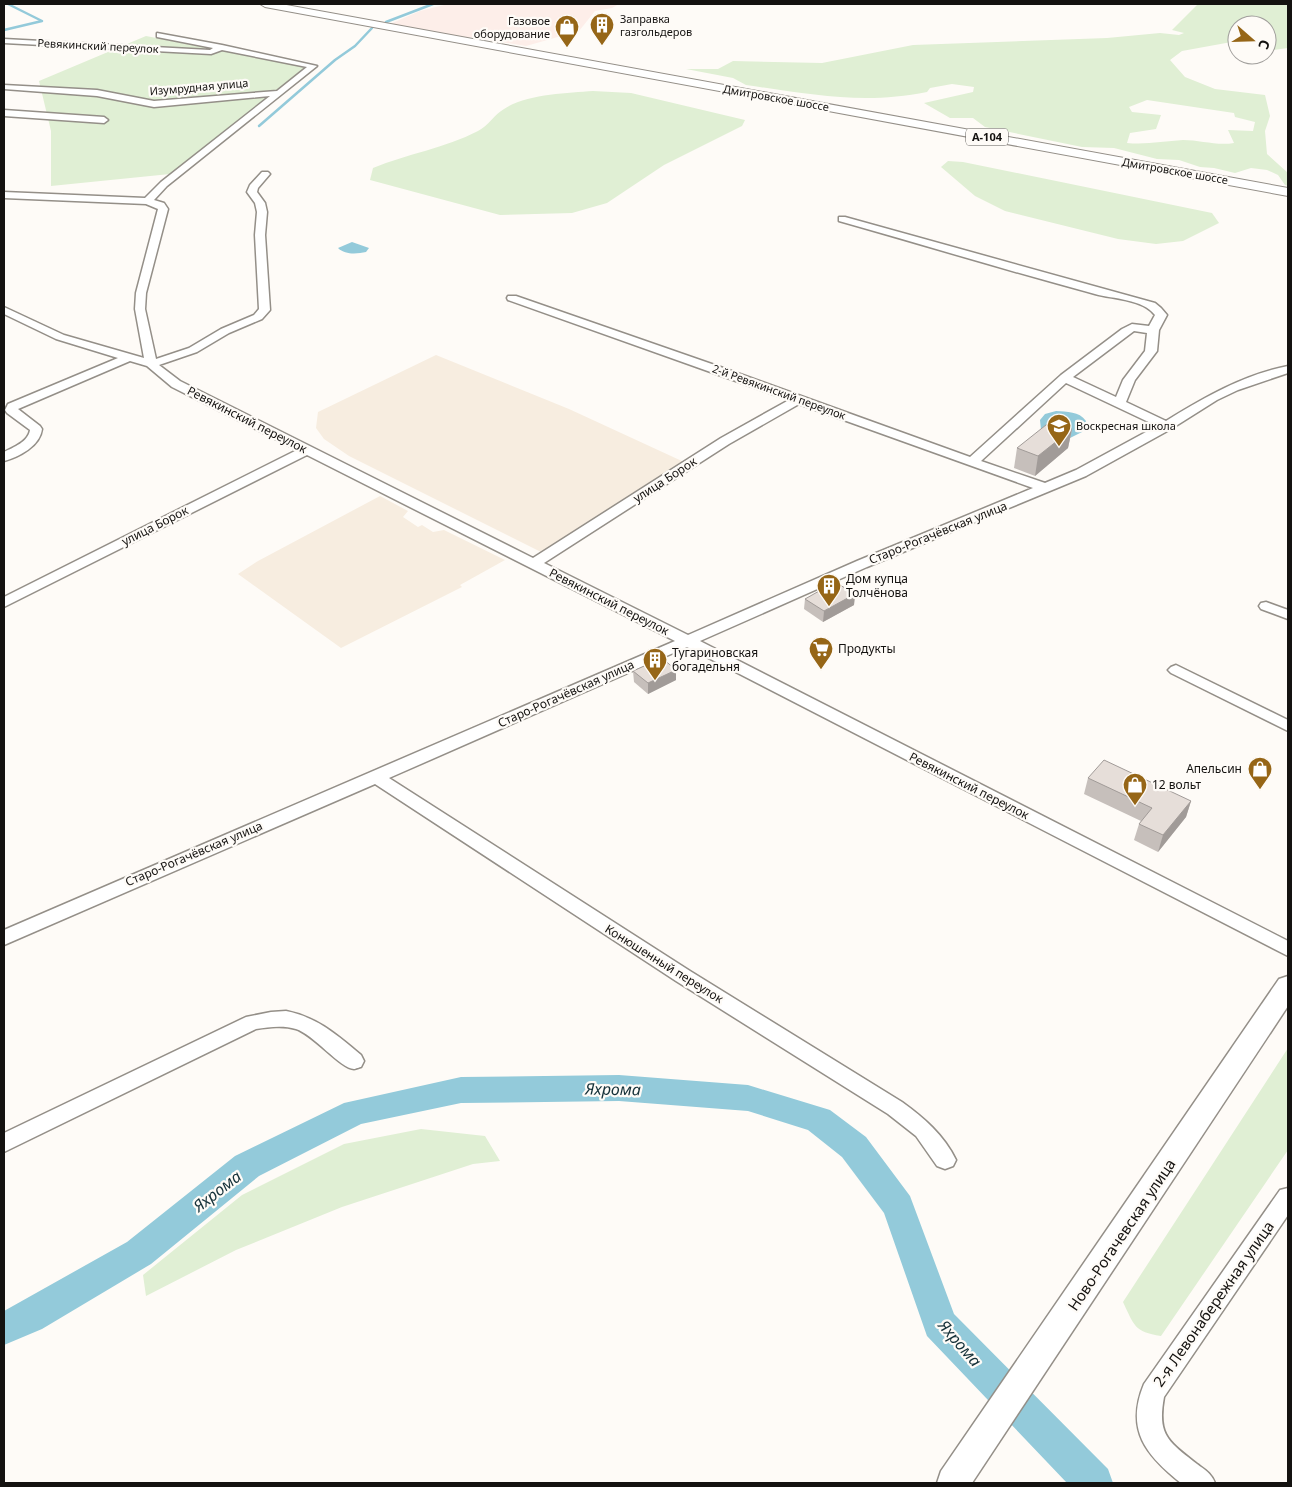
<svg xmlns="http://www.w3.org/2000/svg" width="1292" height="1487" viewBox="0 0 1292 1487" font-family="'Noto Sans',sans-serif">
  <rect width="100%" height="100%" fill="#fefbf7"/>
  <polygon fill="#fdeee9" points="448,4 619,4 612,8 595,11 579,31 526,46 471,37 467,38 390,24 420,11"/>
  <g fill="#f7ede0">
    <polygon points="436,355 569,409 684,462 543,553 349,456 324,439 316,428 318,412"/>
    <polygon points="380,496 408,511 403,517 418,527 422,525 433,532 444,530 505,560 460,585 462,587 341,648 238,574 258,561"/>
  </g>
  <g fill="#e0efd4" fill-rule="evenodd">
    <path d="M1198,4H1288V48L1267,51V25H1237V41L1182,51L1170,60L1185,77L1215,89L1265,95L1270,116L1265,131L1267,154L1288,173V186L1285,185L1278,175L1267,170L1251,168L1235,173L1214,168L1200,167L1179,160L1157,159L1114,148L1082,147L985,127L973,118H950L924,103L973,92L974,87L952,84L930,88L927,92C863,105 809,94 746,85L733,78L686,69H718L733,61L822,63L913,45L1107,38L1160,33L1179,35L1184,33L1172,30ZM1147,100L1234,113L1235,117L1255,122L1253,131L1228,130L1234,143C1217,146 1200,140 1183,140C1164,141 1146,145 1127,143L1130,133L1156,129L1161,115L1132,112L1129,107Z"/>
    <polygon points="146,36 310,68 180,173 51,186 51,131 39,81"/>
    <path d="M593,91L631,93L745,120L742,126L664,165L607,203L572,213L500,215L370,180L373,168C407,154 445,148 478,131C488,126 495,114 504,109C527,94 567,93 593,91Z"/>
    <polygon points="948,161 963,162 1212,213 1219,223 1183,241 1156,244 1118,239 1005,211 975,196 941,167"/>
    <path d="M1288,1048V1150L1161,1336C1134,1332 1134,1325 1123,1302Z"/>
    <polygon points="421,1129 485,1136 500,1161 473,1164 342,1207 236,1250 146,1296 143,1275 242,1195 344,1144"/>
  </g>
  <g fill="#93cada">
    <path d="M352,242L369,248L366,252C357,254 345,255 338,248Z"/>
    <path d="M1056,411C1067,412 1079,411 1086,421L1082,432L1070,438L1041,430L1040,420L1045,414Z"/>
  </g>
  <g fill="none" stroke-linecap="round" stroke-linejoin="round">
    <g stroke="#93cada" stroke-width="2.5">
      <polyline points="386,22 433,4"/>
      <polyline points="4,30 42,21 8,4"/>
      <polyline points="259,126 335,60 355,46 372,28"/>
    </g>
    <polygon fill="#93cada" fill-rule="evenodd" points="619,1075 748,1085 830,1110 866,1137 910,1196 954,1314 1108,1469 1113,1483 1067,1483 927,1336 884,1213 842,1157 808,1130 748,1111 619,1101 461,1103 361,1124 259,1176 151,1264 42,1329 4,1345 4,1311 127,1242 235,1156 344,1103 461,1077"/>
    <defs>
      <g id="minor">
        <path d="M157,33L222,45L317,66L167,186L154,200L164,203L168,209L146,293L145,309L156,359L189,348L221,329L254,315L259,309L255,235L257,212L255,203L247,192L250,185L262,172H268L270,174L258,188L257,192L265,203L267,212L265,235L270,310L262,319L229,333L197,352L159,365L180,381L533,558L721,438L789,400L508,300L507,298L508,296H516L729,370L970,457L1061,375L1122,329L1132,324L1149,326L1155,315C1143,299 1113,299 1095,294C1009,271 924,245 839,221V217H845L1155,303L1161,308L1167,315L1159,330L1157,351L1135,380L1126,402L1166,421C1205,397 1243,375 1288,366V373L1238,390L1217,400L1171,429L1086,476L867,567L700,641L1288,941V956L687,647L389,778L690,971L902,1102C924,1118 944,1135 956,1160L953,1166L945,1169L937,1166L916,1136L888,1114L676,981L375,784L4,945V930L675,641L307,455L4,607V597L297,450L172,387L147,366L130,361L18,409L40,426L42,429C40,446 19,457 4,461V452C14,447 28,442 30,430L7,413L5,410L8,404L118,358L56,339L4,314V307L64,335L144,358L135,309L136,293L158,209L146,204L4,198V192L145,198L161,182L270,96L154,107L97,96L4,89V85L97,90L154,101L277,91L307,67L222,50L211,54L4,43V39L210,50L213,48L157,37ZM1134,331L1147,333L1145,351L1123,380L1116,397L1073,377ZM1066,383L1157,426L1076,470L1045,483L981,461ZM799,404L1033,488L857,561L688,635L544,563L729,444Z"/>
        <polygon points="4,110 104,117 108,120 104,123 4,116"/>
        <polygon points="1266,602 1288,610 1288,619 1261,609 1259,606 1261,603"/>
        <polygon points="1176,665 1288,720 1288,731 1171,673 1168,670 1171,667"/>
        <path d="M286,1011C317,1017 337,1035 361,1055L364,1061L361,1067C360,1067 355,1069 354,1069C341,1069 313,1034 296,1029C283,1025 269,1027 256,1029L4,1152V1133L246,1017L271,1012Z"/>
        <path d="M1288,1188V1215L1164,1397C1157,1435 1168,1441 1197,1464C1205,1470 1211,1473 1215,1483H1181C1146,1455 1125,1430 1144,1384L1280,1190Z"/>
      </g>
      <polygon id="major" points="1288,976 1288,1006 972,1483 937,1483 941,1471 1279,979"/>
      <polygon id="highway" points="260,4 281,4 1288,188 1288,196 265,7"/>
    </defs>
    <use href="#minor" stroke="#948f88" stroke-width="3"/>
    <use href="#major" stroke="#948f88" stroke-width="3"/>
    <use href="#highway" stroke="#948f88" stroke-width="2"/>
    <use href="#minor" fill="#fff" fill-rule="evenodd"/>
    <use href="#major" fill="#fff" fill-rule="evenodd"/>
    <use href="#highway" fill="#fff" fill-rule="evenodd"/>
  </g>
  <g fill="#c6bfbb">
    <polygon points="1072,429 1068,448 1035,476 1014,468 1017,448"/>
    <polygon points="855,594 854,605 823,622 804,609 805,599"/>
    <polygon points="676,670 676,680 648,694 634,682 633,671"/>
    <polygon points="1088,778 1191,801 1186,817 1158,852 1134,840 1139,824 1141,821 1084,794"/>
  </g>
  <g fill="#a19b98">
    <polygon points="1072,429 1068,448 1035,476 1038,456"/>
    <polygon points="855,594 854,605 823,622 824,611"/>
    <polygon points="676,670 676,680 648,694 648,683"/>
    <polygon points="1191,801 1186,817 1158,852 1163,835"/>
  </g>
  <g fill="#e6ded9" stroke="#a19b98">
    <polygon points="1051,421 1072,429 1038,456 1017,448"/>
    <polygon points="835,582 855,594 824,611 805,599"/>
    <polygon points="662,658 676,670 648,683 633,671"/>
    <polygon points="1104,760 1191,801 1163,835 1139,824 1152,808 1088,778"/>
  </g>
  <defs>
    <symbol id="building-pin" viewBox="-11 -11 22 30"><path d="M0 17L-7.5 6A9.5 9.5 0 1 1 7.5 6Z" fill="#966617" stroke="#fefbf7"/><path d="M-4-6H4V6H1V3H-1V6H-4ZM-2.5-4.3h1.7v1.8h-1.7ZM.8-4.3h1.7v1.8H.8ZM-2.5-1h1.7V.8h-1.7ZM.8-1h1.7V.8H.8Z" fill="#fff"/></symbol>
    <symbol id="shop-pin" viewBox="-11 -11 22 30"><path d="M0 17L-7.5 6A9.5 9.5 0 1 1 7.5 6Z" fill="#966617" stroke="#fefbf7"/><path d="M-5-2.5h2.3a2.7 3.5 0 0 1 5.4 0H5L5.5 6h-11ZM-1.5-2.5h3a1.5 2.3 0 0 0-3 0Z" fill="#fff"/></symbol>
    <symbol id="school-pin" viewBox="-11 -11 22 30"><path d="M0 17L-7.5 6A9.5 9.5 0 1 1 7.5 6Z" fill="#966617" stroke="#fefbf7"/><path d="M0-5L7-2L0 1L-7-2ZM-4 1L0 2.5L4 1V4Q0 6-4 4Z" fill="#fff"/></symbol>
    <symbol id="supermarket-pin" viewBox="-11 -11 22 30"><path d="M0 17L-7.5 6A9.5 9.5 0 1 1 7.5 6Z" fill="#966617" stroke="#fefbf7"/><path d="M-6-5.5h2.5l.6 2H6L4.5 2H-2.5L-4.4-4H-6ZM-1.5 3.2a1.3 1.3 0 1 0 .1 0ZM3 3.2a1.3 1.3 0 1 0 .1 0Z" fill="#fff"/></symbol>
  </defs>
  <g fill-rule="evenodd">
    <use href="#building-pin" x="588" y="11" width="28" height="38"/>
    <use href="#shop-pin" x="553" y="13" width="28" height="38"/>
    <use href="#school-pin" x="1045" y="412" width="28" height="38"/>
    <use href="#building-pin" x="815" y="572" width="28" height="38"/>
    <use href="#supermarket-pin" x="807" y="635" width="28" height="38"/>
    <use href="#building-pin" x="641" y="646" width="28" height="38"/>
    <use href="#shop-pin" x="1246" y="755" width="28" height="38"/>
    <use href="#shop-pin" x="1121" y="771" width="28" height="38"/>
  </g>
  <g text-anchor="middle" stroke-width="4.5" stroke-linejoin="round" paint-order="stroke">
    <g font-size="11" fill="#141210" stroke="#fefbf7" text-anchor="start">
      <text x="620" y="23">Заправка<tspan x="620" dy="13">газгольдеров</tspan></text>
      <text x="550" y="25" text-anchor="end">Газовое<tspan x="550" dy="13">оборудование</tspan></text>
      <text x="1076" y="430">Воскресная школа</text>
    </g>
    <g font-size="11" fill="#141210" stroke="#fefbf7">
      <text transform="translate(98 46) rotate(3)" y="4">Ревякинский переулок</text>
      <text transform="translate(199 87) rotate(-5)" y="4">Изумрудная улица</text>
      <text transform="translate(776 98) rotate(10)" y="4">Дмитровское шоссе</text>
      <text transform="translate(1175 171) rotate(10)" y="4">Дмитровское шоссе</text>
      <text transform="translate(779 392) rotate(20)" y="4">2-й Ревякинский переулок</text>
    </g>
    <rect fill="#fefbf7" stroke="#5a5855" stroke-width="1" x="966" y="128.5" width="42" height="17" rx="4"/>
    <g font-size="11" font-weight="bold" fill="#141210">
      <text x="987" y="141">А-104</text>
    </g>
    <g font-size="12" fill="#141210" stroke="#fefbf7">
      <text transform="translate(247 420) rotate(27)" y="4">Ревякинский переулок</text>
      <text transform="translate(665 480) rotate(-33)" y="4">улица Борок</text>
      <text transform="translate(155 526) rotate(-27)" y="4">улица Борок</text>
      <text transform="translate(938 533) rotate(-22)" y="4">Старо-Рогачёвская улица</text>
      <text transform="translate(609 602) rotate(27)" y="4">Ревякинский переулок</text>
      <text transform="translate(566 694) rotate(-24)" y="4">Старо-Рогачёвская улица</text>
      <text transform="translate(969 786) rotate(27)" y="4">Ревякинский переулок</text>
      <text transform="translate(194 854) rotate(-23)" y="4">Старо-Рогачёвская улица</text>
      <text transform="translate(664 964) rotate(32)" y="4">Конюшенный переулок</text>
    </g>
    <g font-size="12" fill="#141210" stroke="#fefbf7" text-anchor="start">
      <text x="846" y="583">Дом купца<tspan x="846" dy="14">Толчёнова</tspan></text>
      <text x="838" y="653">Продукты</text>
      <text x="672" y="657">Тугариновская<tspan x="672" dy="14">богадельня</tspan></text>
      <text x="1242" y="773" text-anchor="end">Апельсин</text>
      <text x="1152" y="789">12 вольт</text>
    </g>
    <g font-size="15" fill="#141210" stroke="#fefbf7">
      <text transform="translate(1122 1235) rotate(-56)" y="5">Ново-Рогачевская улица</text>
      <text transform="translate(1214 1304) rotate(-55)" y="5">2-я Левонабережная улица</text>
    </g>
    <g font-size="16" font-style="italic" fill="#143038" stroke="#fefbf7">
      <text transform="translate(613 1089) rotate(1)" y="6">Яхрома</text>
      <text transform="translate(217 1191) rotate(-38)" y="6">Яхрома</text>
      <text transform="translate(960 1343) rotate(49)" y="6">Яхрома</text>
    </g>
  </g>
  <rect width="1292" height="1487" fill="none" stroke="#141210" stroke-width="10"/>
  <g transform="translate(1252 40) rotate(110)"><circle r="24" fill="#fefbf7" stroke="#a09e9b"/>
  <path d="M0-4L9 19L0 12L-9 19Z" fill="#966617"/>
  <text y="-8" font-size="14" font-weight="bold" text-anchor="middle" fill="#141210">С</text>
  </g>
</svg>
